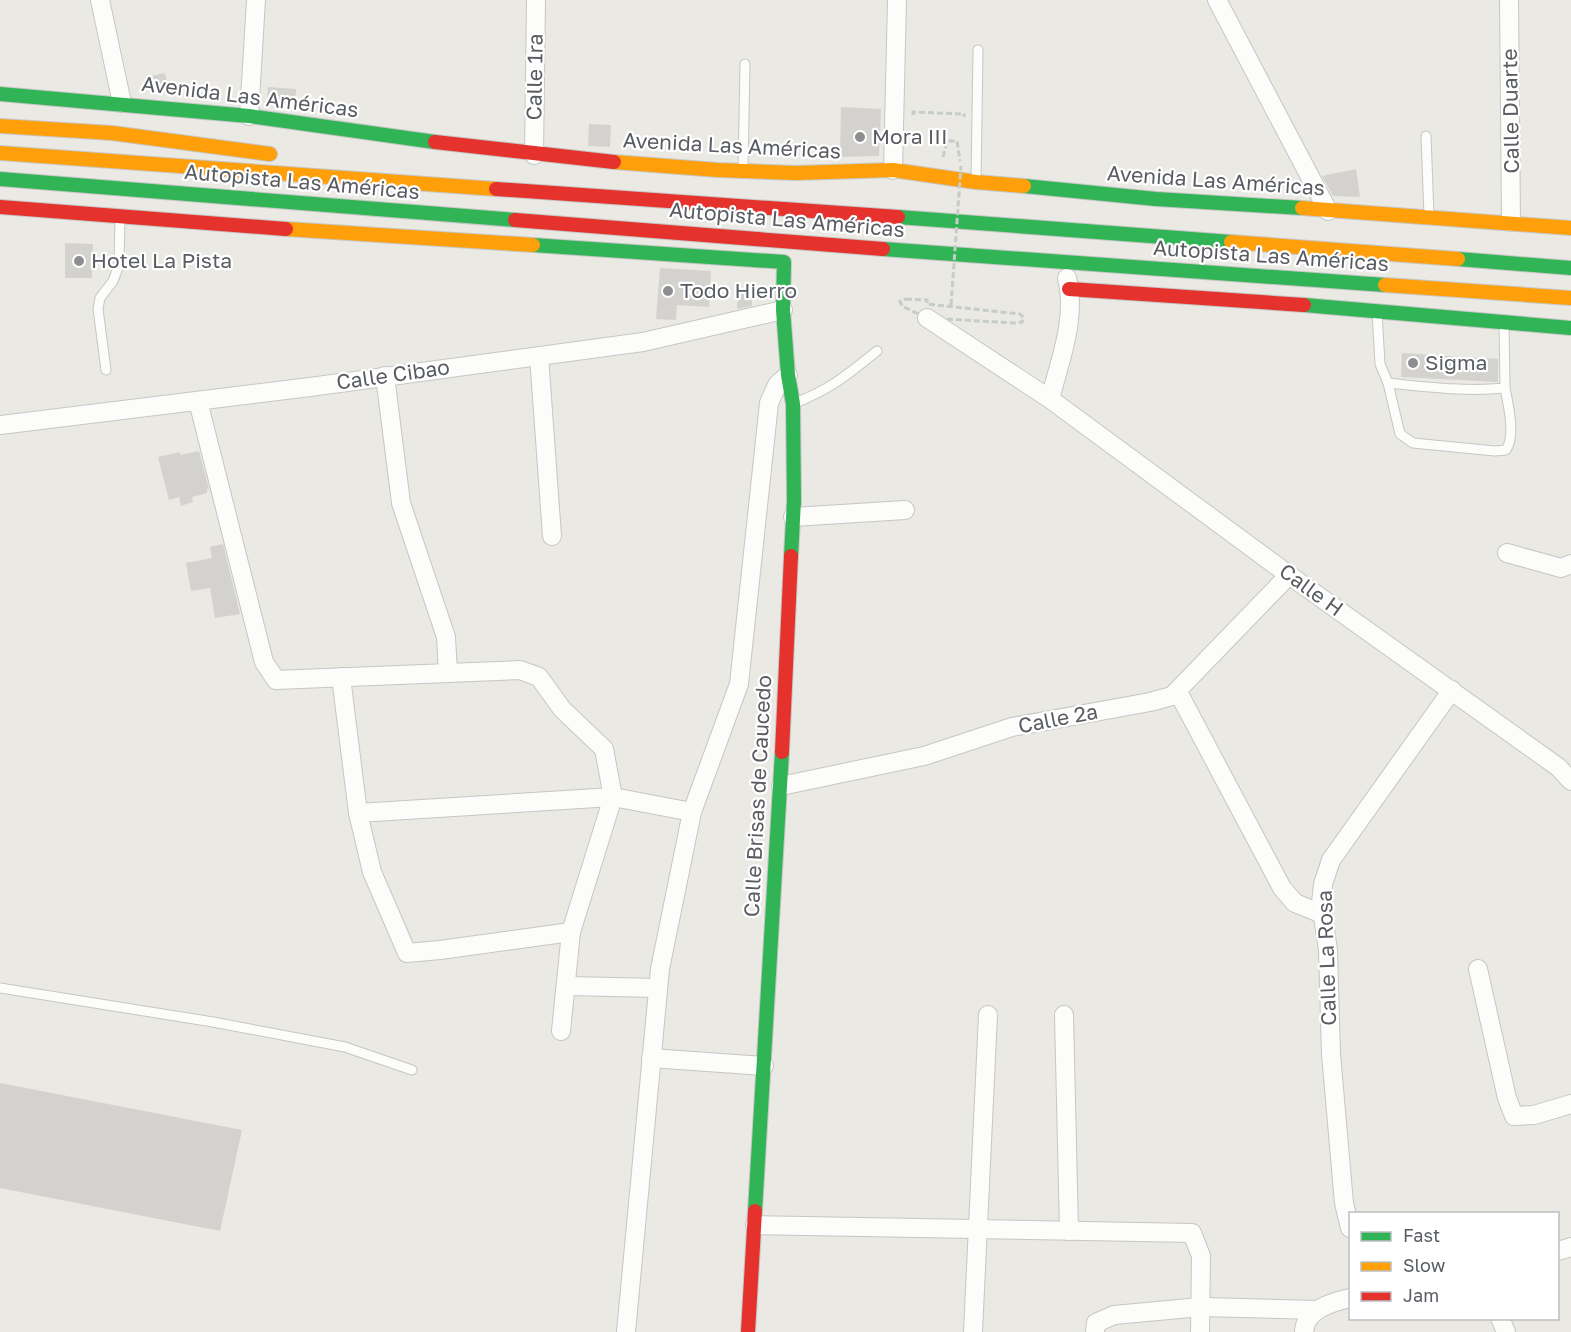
<svg xmlns="http://www.w3.org/2000/svg" width="1571" height="1332" viewBox="0 0 1571 1332" font-family="'Golos Text',sans-serif">
  <rect width="100%" height="100%" fill="#eae9e3"/>
  <g fill="#d4d2ce">
    <polygon points="165,73 169,92 154,93 151,76"/>
    <polygon points="268,87 296,89 295,106 267,104"/>
    <polygon points="841,107 881,109 879,156 840,157"/>
    <polygon points="589,124 611,125 610,147 588,146"/>
    <polygon points="1356,169 1360,197 1333,196 1322,176"/>
    <polygon points="65,243 93,244 92,278 65,278"/>
    <polygon points="660,268 711,271 709,307 677,305 676,320 656,319"/>
    <polygon points="738,292 752,292 752,306 737,309"/>
    <polygon points="1402,353 1498,359 1498,382 1401,377"/>
    <polygon points="199,451 209,489 207,489 207,493 192,497 193,502 181,506 179,497 169,500 158,457 180,452 180,455"/>
    <polygon points="223,544 240,614 215,618 210,588 191,591 186,563 212,558 210,547"/>
    <polygon points="0,1083 242,1130 220,1231 0,1188"/>
  </g>
  <g fill="none" stroke-linecap="round" stroke-linejoin="round">
    <defs>
      <g id="lane">
        <polyline points="1426,136 1429,215"/>
        <polyline points="743,169 745,64"/>
        <polyline points="976,182 978,50"/>
        <path d="M1377,312L1380,364L1388,383C1427,387 1467,392 1505,388L1504,322"/>
        <polyline points="106,370 98,309 100,298 113,281 119,265 120,217"/>
        <path d="M1388,383L1400,434L1413,443L1495,451L1506,450C1516,436 1508,404 1505,388"/>
        <path d="M795,403C831,389 847,375 877,351"/>
        <polyline points="0,988 213,1022 345,1047 412,1070"/>
      </g>
      <g id="street">
        <polyline points="100,0 122,103"/>
        <polyline points="1217,0 1328,211"/>
        <polyline points="1509,0 1511,222"/>
        <polyline points="249,116 256,0"/>
        <polyline points="534,155 536,0"/>
        <polyline points="893,170 897,0"/>
        <polyline points="927,318 1050,399 1289,575 1558,767 1571,781"/>
        <polyline points="539,356 552,536"/>
        <polyline points="385,376 401,503 446,637 448,673"/>
        <path d="M1050,399C1060,360 1077,318 1067,278"/>
        <polyline points="198,401 264,662 276,680 520,670 539,677 562,709 604,749 613,797 571,932 561,1031"/>
        <polyline points="0,425 310,387 643,342 783,310"/>
        <polyline points="793,517 905,510"/>
        <polyline points="1507,553 1561,568 1571,564"/>
        <polyline points="341,677 358,813 372,872 407,953 440,950 571,932"/>
        <polyline points="1178,692 1282,888 1295,903 1322,914"/>
        <polyline points="781,786 924,756 1012,727 1150,702 1172,696 1289,575"/>
        <polyline points="358,813 613,797 692,812"/>
        <polyline points="1478,969 1507,1098 1514,1116 1534,1115 1571,1104"/>
        <polyline points="566,986 658,988"/>
        <polyline points="1064,1015 1069,1231"/>
        <polyline points="651,1058 764,1066"/>
        <polyline points="755,1225 1192,1233 1201,1256 1200,1332"/>
        <polyline points="1350,1228 1344,1203 1331,1054 1328,950 1321,903 1323,884 1331,860 1452,690"/>
        <polyline points="1558,1251 1571,1247"/>
        <polyline points="1500,1318 1506,1332"/>
        <polyline points="626,1332 660,969 692,812 739,684 769,403 777,385 788,375"/>
        <polyline points="973,1332 988,1015"/>
        <polyline points="1095,1332 1096,1323 1114,1315 1201,1307 1317,1310"/>
        <path d="M1304,1332C1305,1309 1333,1302 1350,1298"/>
      </g>
      <g id="fast">
        <polyline points="0,94 249,116 435,142"/>
        <polyline points="0,179 515,220"/>
        <polyline points="1024,186 1156,199 1302,208"/>
        <polyline points="898,217 1231,242"/>
        <polyline points="533,245 784,262 783,310 788,375 793,404 794,501 791,556"/>
        <polyline points="883,249 1385,285"/>
        <polyline points="1458,259 1571,268"/>
        <polyline points="1304,305 1571,328"/>
        <polyline points="755,1211 782,752"/>
      </g>
      <g id="slow">
        <polyline points="0,126 112,133 270,154"/>
        <polyline points="0,153 496,189"/>
        <polyline points="614,162 718,170 796,173 893,170 976,182 1024,186"/>
        <polyline points="1302,208 1571,228"/>
        <polyline points="286,229 533,245"/>
        <polyline points="1231,242 1458,259"/>
        <polyline points="1385,285 1571,298"/>
      </g>
      <g id="jam">
        <polyline points="435,142 614,162"/>
        <polyline points="496,189 898,217"/>
        <polyline points="0,207 286,229"/>
        <polyline points="515,220 883,249"/>
        <polyline points="1069,289 1304,305"/>
        <polyline points="782,752 791,556"/>
        <polyline points="748,1332 755,1211"/>
      </g>
    </defs>
    <use href="#lane" stroke="#c6c6c4" stroke-width="11"/>
    <use href="#street" stroke="#c6c6c4" stroke-width="20"/>
    <use href="#fast" stroke="#c6c7c5" stroke-width="16"/>
    <use href="#slow" stroke="#c6c7c5" stroke-width="16"/>
    <use href="#jam" stroke="#c6c7c5" stroke-width="16"/>
    <g stroke="#c6ccc9" stroke-width="3" stroke-dasharray="6 3" stroke-linecap="butt">
      <polyline points="913,115 913,112 964,114 964,117"/>
      <polyline points="943,157 947,141 957,141 960,161"/>
      <polygon points="906,299 927,300 927,304 1020,314 1024,318 1022,322 1016,323 927,318 902,306 900,301"/>
    </g>
    <use href="#lane" stroke="#fcfcfb" stroke-width="9"/>
    <use href="#street" stroke="#fcfcfb" stroke-width="18"/>
    <use href="#fast" stroke="#30b455" stroke-width="14"/>
    <use href="#slow" stroke="#ff9f0a" stroke-width="14"/>
    <use href="#jam" stroke="#e5322d" stroke-width="14"/>
    <polyline stroke="#c6ccc9" stroke-width="3" stroke-dasharray="6 3" stroke-linecap="butt" points="951,305 961,166"/>
  </g>
  <g fill="#8c8e8f" stroke="#fff" stroke-width="2">
    <circle cx="860" cy="137" r="6"/>
    <circle cx="79" cy="261" r="6"/>
    <circle cx="668" cy="291" r="6"/>
    <circle cx="1413" cy="363" r="6"/>
  </g>
  <g text-anchor="middle" stroke-width="4.5" stroke-linejoin="round" paint-order="stroke">
    <g font-size="21" fill="#595d62" stroke="#fff">
      <text transform="translate(535 77) rotate(-89)" y="7">Calle 1ra</text>
      <text transform="translate(250 97) rotate(7)" y="7">Avenida Las Américas</text>
      <text transform="translate(1511 111) rotate(-91)" y="7">Calle Duarte</text>
      <text transform="translate(732 146) rotate(3)" y="7">Avenida Las Américas</text>
      <text transform="translate(1216 181) rotate(4)" y="7">Avenida Las Américas</text>
      <text transform="translate(302 182) rotate(5)" y="7">Autopista Las Américas</text>
      <text transform="translate(787 220) rotate(5)" y="7">Autopista Las Américas</text>
      <text transform="translate(1271 256) rotate(4)" y="7">Autopista Las Américas</text>
      <text transform="translate(393 375) rotate(-8)" y="7">Calle Cibao</text>
      <text transform="translate(1311 590) rotate(36)" y="7">Calle H</text>
      <text transform="translate(1058 719) rotate(-11)" y="7">Calle 2a</text>
      <text transform="translate(758 796) rotate(-87)" y="7">Calle Brisas de Caucedo</text>
      <text transform="translate(1327 958) rotate(-92)" y="7">Calle La Rosa</text>
    </g>
    <g font-size="21" fill="#595d62" stroke="#fff" text-anchor="start">
      <text x="872" y="144">Mora III</text>
      <text x="91" y="268">Hotel La Pista</text>
      <text x="680" y="298">Todo Hierro</text>
      <text x="1425" y="370">Sigma</text>
    </g>
  </g>
  <rect x="1349" y="1212" width="210" height="108" fill="#ffffff" stroke="#bdbec0" stroke-width="1.5"/>
  <rect x="1361" y="1232" width="30" height="9" fill="#30b455" stroke="#bdbec0" stroke-width="1.5"/>
  <text x="1403" y="1242" font-size="18" fill="#595d62">Fast</text>
  <rect x="1361" y="1262" width="30" height="9" fill="#ff9f0a" stroke="#bdbec0" stroke-width="1.5"/>
  <text x="1403" y="1272" font-size="18" fill="#595d62">Slow</text>
  <rect x="1361" y="1292" width="30" height="9" fill="#e5322d" stroke="#bdbec0" stroke-width="1.5"/>
  <text x="1403" y="1302" font-size="18" fill="#595d62">Jam</text>
</svg>
